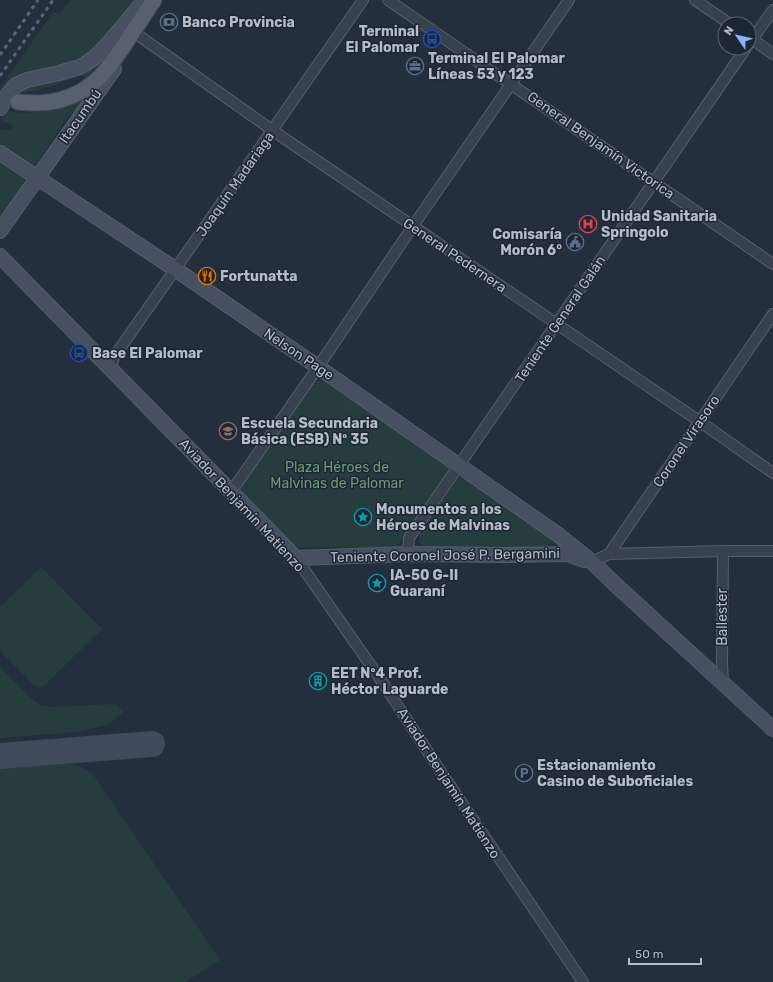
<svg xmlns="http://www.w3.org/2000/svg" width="773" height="982" viewBox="0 0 773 982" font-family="Rubik,sans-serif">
  <rect width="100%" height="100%" fill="#242f3e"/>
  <g fill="#263c3f">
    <polygon points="70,0 137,0 94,51 79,63 0,100 0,88 53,12 59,15"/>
    <polygon points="119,36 96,68 85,78 81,74 58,84 38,90 14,95 9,111 22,113 38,112 65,104 104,78 81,105 66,119 36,164 32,167 0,146 0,130 12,130 13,124 3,122 1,115 12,94 16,89 60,75"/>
    <polygon points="0,159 24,177 25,185 0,222"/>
    <polygon points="323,379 448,465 448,473 397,546 393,548 299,547 292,545 244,494 242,490 242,483 315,382"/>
    <path d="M460,477H464L553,539C552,543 550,545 546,547H426C420,544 418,542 419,535L456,481Z"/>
    <polygon points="41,567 102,629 44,686 40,687 35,686 0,651 0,607"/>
    <polygon points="0,667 32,699 40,705 49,707 115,704 124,712 109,724 77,732 0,738"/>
    <path d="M58,761C73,763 83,766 94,776L220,960L186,982H0V767Z"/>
  </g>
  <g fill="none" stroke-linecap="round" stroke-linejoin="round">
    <polyline stroke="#3f4a5a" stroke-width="26" points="0,756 152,744"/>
    <defs>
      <g id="street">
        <polyline points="388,0 773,264"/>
        <polyline points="695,0 730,24"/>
        <polyline points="138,35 272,130 699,421 773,473"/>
        <polyline points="749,37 773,54"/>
        <polyline points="749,44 773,10"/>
        <polyline points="110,369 114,357 363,0"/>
        <polyline points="231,492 318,367 413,226 569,0"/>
        <polyline points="723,551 722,664 723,683"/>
        <polyline points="408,554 409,538 746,48"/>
        <polyline points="609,554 723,551 773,551"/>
        <polyline points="296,558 383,683 441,772 583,982"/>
        <polyline points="592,562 609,554 773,314"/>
      </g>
      <g id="secondary">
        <polyline points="0,108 8,94 16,85 27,80 59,73 80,67 85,64 94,58 107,45 145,0"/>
        <polyline points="0,153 175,269 318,367 557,534 592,562 617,586 773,729"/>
        <polyline points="0,231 114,69"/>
        <polyline points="0,256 296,558 408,554 509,555 567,554 584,560"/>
      </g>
      <path id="primary" d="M18,102C32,103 46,104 60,100C94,91 109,68 127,41C136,27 145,14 154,0"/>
    </defs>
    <use href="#street" stroke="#565f6c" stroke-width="12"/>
    <use href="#secondary" stroke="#565f6c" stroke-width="16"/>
    <use href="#primary" stroke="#414a57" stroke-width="17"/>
    <use href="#street" stroke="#38414e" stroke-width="10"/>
    <use href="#secondary" stroke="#465061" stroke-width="14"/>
    <use href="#primary" stroke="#56606e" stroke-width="15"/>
    <g stroke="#5a6575" stroke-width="3" stroke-dasharray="4 4" stroke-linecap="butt">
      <polyline points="0,55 38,0"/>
      <polyline points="0,76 53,0"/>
    </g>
  </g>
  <defs>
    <symbol id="bank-ring" viewBox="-11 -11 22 22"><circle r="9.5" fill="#1d2633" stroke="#5c6f8a" stroke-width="1.5"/><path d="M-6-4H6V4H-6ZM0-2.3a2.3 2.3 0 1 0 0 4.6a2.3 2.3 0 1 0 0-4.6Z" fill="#5c6f8a"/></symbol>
    <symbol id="bus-ring" viewBox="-11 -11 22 22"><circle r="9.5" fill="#1d2633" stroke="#1a4fb4" stroke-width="1.5"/><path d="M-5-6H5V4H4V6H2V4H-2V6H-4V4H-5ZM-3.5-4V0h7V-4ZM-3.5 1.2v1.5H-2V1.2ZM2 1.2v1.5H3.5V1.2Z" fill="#1a4fb4"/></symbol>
    <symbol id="office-ring" viewBox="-11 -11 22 22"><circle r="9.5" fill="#1d2633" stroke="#5c6f8a" stroke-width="1.5"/><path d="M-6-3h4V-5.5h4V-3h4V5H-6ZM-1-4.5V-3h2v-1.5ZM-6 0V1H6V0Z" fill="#5c6f8a"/></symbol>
    <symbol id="hospital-ring" viewBox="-11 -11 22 22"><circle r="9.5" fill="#1d2633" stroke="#e0444e" stroke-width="1.5"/><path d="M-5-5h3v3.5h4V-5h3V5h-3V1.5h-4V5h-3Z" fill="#e0444e"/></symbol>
    <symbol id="civic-ring" viewBox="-11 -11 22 22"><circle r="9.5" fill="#1d2633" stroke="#5c6f8a" stroke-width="1.5"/><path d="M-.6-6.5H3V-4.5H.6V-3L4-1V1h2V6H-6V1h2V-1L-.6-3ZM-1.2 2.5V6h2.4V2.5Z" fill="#5c6f8a"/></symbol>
    <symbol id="restaurant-ring" viewBox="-11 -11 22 22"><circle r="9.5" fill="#1d2633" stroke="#e8710a" stroke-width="1.5"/><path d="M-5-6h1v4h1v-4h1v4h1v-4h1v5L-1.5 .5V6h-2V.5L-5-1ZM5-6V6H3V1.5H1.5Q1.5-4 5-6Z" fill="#e8710a"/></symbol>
    <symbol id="school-ring" viewBox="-11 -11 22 22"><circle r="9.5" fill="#1d2633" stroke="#8d6e63" stroke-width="1.5"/><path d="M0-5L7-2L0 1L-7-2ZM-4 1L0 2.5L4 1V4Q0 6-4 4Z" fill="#8d6e63"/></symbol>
    <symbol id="sight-ring" viewBox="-11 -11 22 22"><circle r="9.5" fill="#1d2633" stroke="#0f9aa8" stroke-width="1.5"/><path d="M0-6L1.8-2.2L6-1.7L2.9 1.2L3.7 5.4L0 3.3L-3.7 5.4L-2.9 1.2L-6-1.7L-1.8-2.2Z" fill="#0f9aa8"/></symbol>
    <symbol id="building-ring" viewBox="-11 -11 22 22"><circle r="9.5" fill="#1d2633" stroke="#0f9aa8" stroke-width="1.5"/><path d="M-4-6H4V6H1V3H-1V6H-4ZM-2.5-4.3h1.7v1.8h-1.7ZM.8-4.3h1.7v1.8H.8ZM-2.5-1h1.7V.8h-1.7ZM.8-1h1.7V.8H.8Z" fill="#0f9aa8"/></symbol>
    <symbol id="parking-ring" viewBox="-11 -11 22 22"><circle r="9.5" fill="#1d2633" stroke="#5c6f8a" stroke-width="1.5"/><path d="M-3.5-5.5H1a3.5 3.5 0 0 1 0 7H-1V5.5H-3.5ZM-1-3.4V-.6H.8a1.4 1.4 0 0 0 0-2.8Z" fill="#5c6f8a"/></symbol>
  </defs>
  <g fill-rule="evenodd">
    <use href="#bank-ring" x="159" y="12" width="20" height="20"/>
    <use href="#bus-ring" x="422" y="29" width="20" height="20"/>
    <use href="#office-ring" x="405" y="56" width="20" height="20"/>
    <use href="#hospital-ring" x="578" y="214" width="20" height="20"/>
    <use href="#civic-ring" x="565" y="232" width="20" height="20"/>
    <use href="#restaurant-ring" x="197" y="266" width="20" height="20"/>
    <use href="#bus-ring" x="69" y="343" width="20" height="20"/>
    <use href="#school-ring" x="218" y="421" width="20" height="20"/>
    <use href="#sight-ring" x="353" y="507" width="20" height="20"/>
    <use href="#sight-ring" x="367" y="573" width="20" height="20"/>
    <use href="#building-ring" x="308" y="671" width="20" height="20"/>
    <use href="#parking-ring" x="514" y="763" width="20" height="20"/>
  </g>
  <g text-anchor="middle" stroke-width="3" stroke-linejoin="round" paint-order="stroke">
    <g font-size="14" font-weight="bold" fill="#b4bcc9" stroke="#1d2633" text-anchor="start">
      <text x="182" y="27">Banco Provincia</text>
      <text x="419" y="36" text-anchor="end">Terminal<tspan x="419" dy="16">El Palomar</tspan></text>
      <text x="428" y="63">Terminal El Palomar<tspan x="428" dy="16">Líneas 53 y 123</tspan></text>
      <text x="601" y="221">Unidad Sanitaria<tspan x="601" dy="16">Springolo</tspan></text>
      <text x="562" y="239" text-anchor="end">Comisaría<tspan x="562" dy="16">Morón 6°</tspan></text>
      <text x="220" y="281">Fortunatta</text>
      <text x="92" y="358">Base El Palomar</text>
      <text x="241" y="428">Escuela Secundaria<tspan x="241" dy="16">Básica (ESB) Nº 35</tspan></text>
      <text x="376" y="514">Monumentos a los<tspan x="376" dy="16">Héroes de Malvinas</tspan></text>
      <text x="390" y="580">IA-50 G-II<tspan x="390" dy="16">Guaraní</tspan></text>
      <text x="331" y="678">EET Nº4 Prof.<tspan x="331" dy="16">Héctor Laguarde</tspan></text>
      <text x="537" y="770">Estacionamiento<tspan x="537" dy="16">Casino de Suboficiales</tspan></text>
    </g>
    <g font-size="14" fill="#b4bcc9" stroke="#1d2633">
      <text transform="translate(80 116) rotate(-55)" y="5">Itacumbú</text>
      <text transform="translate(601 145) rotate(35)" y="5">General Benjamín Victorica</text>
      <text transform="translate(235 184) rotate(-55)" y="5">Joaquín Madariaga</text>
      <text transform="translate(455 255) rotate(34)" y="5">General Pedernera</text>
      <text transform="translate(560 319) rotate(-56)" y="5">Teniente General Galán</text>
      <text transform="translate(299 354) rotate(34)" y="5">Nelson Page</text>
      <text transform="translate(686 441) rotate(-56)" y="5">Coronel Virasoro</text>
      <text transform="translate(242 505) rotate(47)" y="5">Aviador Benjamín Matienzo</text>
      <text transform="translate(445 555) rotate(-1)" y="5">Teniente Coronel José P. Bergamini</text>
      <text transform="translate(722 617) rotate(-90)" y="5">Ballester</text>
      <text transform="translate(449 783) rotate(57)" y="5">Aviador Benjamín Matienzo</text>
    </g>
    <g font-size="14" fill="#6b9a76" stroke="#1d2633">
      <text x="337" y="472">Plaza Héroes de<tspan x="337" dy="16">Malvinas de Palomar</tspan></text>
    </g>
  </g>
  <g transform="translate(737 36) rotate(304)"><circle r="19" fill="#1d2633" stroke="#59626f"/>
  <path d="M0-3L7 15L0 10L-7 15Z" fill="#8ab4f8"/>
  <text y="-6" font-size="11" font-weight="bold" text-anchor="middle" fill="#b4bcc9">N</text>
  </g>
  <path d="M629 958v6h72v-6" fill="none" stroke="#b4bcc9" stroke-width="2"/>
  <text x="635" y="958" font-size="12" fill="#b4bcc9" stroke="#1d2633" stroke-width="3" paint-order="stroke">50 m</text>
</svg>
